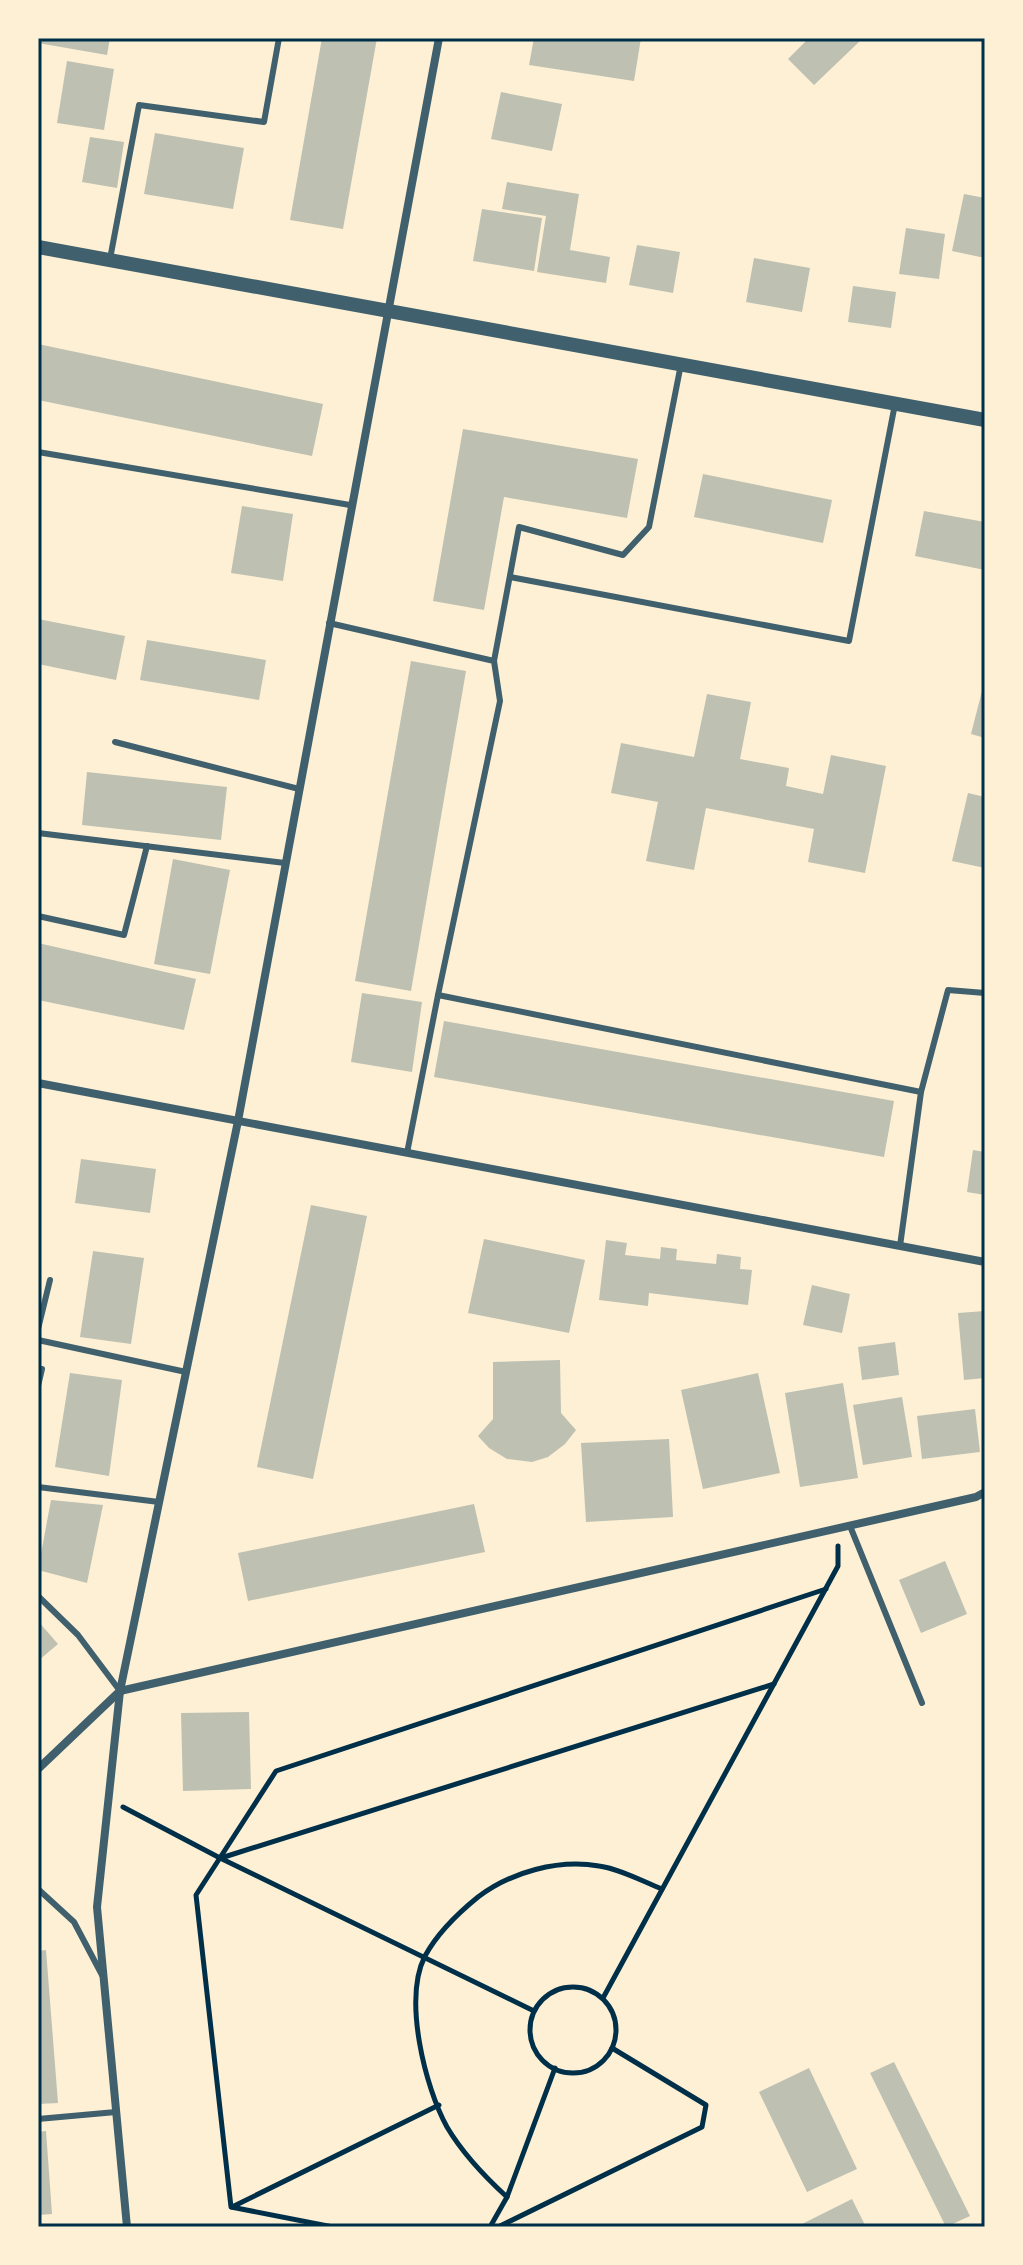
<svg xmlns="http://www.w3.org/2000/svg" width="1023" height="2265" viewBox="0 0 1023 2265" font-family="'Alegreya Sans',sans-serif">
  <rect width="100%" height="100%" fill="#fdf0d5"/>
  <g fill="#bec0b2">
    <polygon points="38,38 110,38 107,55 38,43"/>
    <polygon points="322,38 377,38 343,229 290,220"/>
    <polygon points="534,38 641,38 634,81 529,65"/>
    <polygon points="809,38 857,38 860,41 814,85 788,59"/>
    <polygon points="67,61 114,69 104,130 57,123"/>
    <polygon points="501,92 562,104 552,151 491,139"/>
    <polygon points="155,133 244,148 233,209 144,194"/>
    <polygon points="90,137 124,142 117,188 82,182"/>
    <polygon points="507,182 579,194 570,250 610,257 606,283 537,272 546,216 502,209"/>
    <polygon points="964,194 985,198 985,258 952,251"/>
    <polygon points="482,209 542,218 534,271 473,261"/>
    <polygon points="906,228 945,234 939,279 899,274"/>
    <polygon points="637,245 680,252 673,293 629,285"/>
    <polygon points="754,258 810,268 802,312 746,302"/>
    <polygon points="853,286 896,292 891,328 848,322"/>
    <polygon points="38,344 323,404 312,456 38,400"/>
    <polygon points="463,429 638,459 627,518 504,497 484,610 433,601"/>
    <polygon points="703,474 832,500 823,543 694,517"/>
    <polygon points="242,506 293,514 283,581 231,573"/>
    <polygon points="924,511 985,522 985,570 915,556"/>
    <polygon points="38,619 125,636 116,680 38,664"/>
    <polygon points="147,640 266,660 259,700 140,680"/>
    <polygon points="411,661 466,671 411,991 355,981"/>
    <polygon points="984,683 985,683 985,738 971,734"/>
    <polygon points="707,694 751,702 740,759 789,768 786,786 823,794 831,755 886,766 865,873 808,862 814,829 706,808 694,870 646,861 658,802 611,793 621,743 694,757"/>
    <polygon points="87,772 227,787 221,840 82,825"/>
    <polygon points="968,793 985,797 985,868 952,861"/>
    <polygon points="173,859 230,870 210,974 154,964"/>
    <polygon points="38,943 196,979 184,1030 38,1000"/>
    <polygon points="362,993 422,1002 412,1072 351,1062"/>
    <polygon points="444,1021 894,1101 884,1157 434,1077"/>
    <polygon points="973,1150 985,1152 985,1195 967,1192"/>
    <polygon points="81,1159 156,1169 150,1213 75,1203"/>
    <polygon points="311,1205 367,1216 313,1479 257,1467"/>
    <polygon points="484,1239 585,1260 569,1333 468,1313"/>
    <polygon points="606,1240 627,1243 625,1255 660,1259 661,1247 677,1249 676,1260 716,1264 717,1254 741,1257 740,1269 752,1270 748,1305 649,1293 648,1306 599,1300"/>
    <polygon points="93,1251 144,1258 131,1344 80,1337"/>
    <polygon points="812,1285 850,1294 842,1333 803,1325"/>
    <polygon points="985,1311 985,1378 964,1380 958,1313"/>
    <polygon points="895,1342 899,1375 862,1380 858,1347"/>
    <polygon points="560,1360 561,1413 576,1430 565,1444 548,1457 532,1462 507,1459 489,1448 478,1436 493,1419 493,1362"/>
    <polygon points="70,1373 122,1380 109,1476 55,1467"/>
    <polygon points="758,1373 780,1473 703,1489 681,1390"/>
    <polygon points="843,1383 858,1478 800,1487 785,1393"/>
    <polygon points="902,1397 912,1457 863,1465 853,1405"/>
    <polygon points="975,1409 980,1452 922,1459 917,1416"/>
    <polygon points="669,1439 673,1517 586,1522 581,1443"/>
    <polygon points="51,1500 103,1505 87,1583 38,1570"/>
    <polygon points="474,1504 485,1552 248,1601 238,1553"/>
    <polygon points="945,1561 967,1614 921,1633 899,1580"/>
    <polygon points="38,1621 58,1644 38,1661"/>
    <polygon points="249,1712 251,1789 183,1791 181,1713"/>
    <polygon points="46,1950 58,2103 38,2104 38,1951"/>
    <polygon points="894,2062 970,2216 946,2227 870,2073"/>
    <polygon points="809,2068 857,2169 807,2192 759,2092"/>
    <polygon points="46,2131 52,2214 38,2215 38,2132"/>
    <polygon points="852,2199 866,2227 796,2227"/>
  </g>
  <g fill="none" stroke-linecap="round" stroke-linejoin="round">
    <g stroke="#003049" stroke-width="5">
      <polyline points="123,1807 220,1858 534,2011"/>
      <polyline points="221,1858 774,1684"/>
      <circle cx="573" cy="2030" r="43"/>
      <polyline points="603,1998 838,1566 838,1546"/>
      <path d="M507,2197C484,2176 463,2154 447,2127C425,2087 403,1999 425,1956C438,1932 457,1914 478,1897C511,1872 558,1859 599,1866C620,1869 642,1881 662,1889"/>
      <polyline points="232,2207 439,2105"/>
      <polyline points="333,2227 231,2207 196,1895 276,1771 826,1589"/>
      <polyline points="490,2227 507,2197 555,2068"/>
      <polyline points="498,2227 702,2127 706,2105 612,2048"/>
    </g>
    <g stroke="#3f606c" stroke-width="6">
      <polyline points="110,259 139,105 264,122 279,38"/>
      <polyline points="38,452 350,505"/>
      <polyline points="510,577 849,641 895,404"/>
      <polyline points="329,623 494,661 500,701 438,995"/>
      <polyline points="494,661 519,527 623,555 649,527 681,364"/>
      <polyline points="115,742 299,789"/>
      <polyline points="38,833 285,863"/>
      <polyline points="38,916 124,935 147,846"/>
      <polyline points="921,1092 948,990 985,993"/>
      <polyline points="407,1153 438,995 921,1092 900,1246"/>
      <polyline points="38,1329 50,1280"/>
      <polyline points="38,1340 186,1372"/>
      <polyline points="38,1386 42,1369"/>
      <polyline points="38,1487 159,1502"/>
      <polyline points="850,1526 922,1703"/>
      <polyline points="38,1596 78,1635 120,1691"/>
      <polyline points="38,1889 74,1922 102,1975"/>
      <polyline points="38,2119 116,2112"/>
    </g>
    <g stroke="#3f606c" stroke-width="8">
      <polyline points="38,1083 985,1262"/>
      <polyline points="38,1769 120,1691 976,1497 985,1492"/>
      <polyline points="127,2227 97,1907 120,1691 238,1121 439,38"/>
    </g>
    <polyline stroke="#3f606c" stroke-width="14" points="38,247 985,420"/>
  </g>
  <rect width="1023" height="2265" fill="none" stroke="#fdf0d5" stroke-width="80"/>
  <rect x="40" y="40" width="943" height="2185" fill="none" stroke="#003049" stroke-width="3"/>
</svg>
